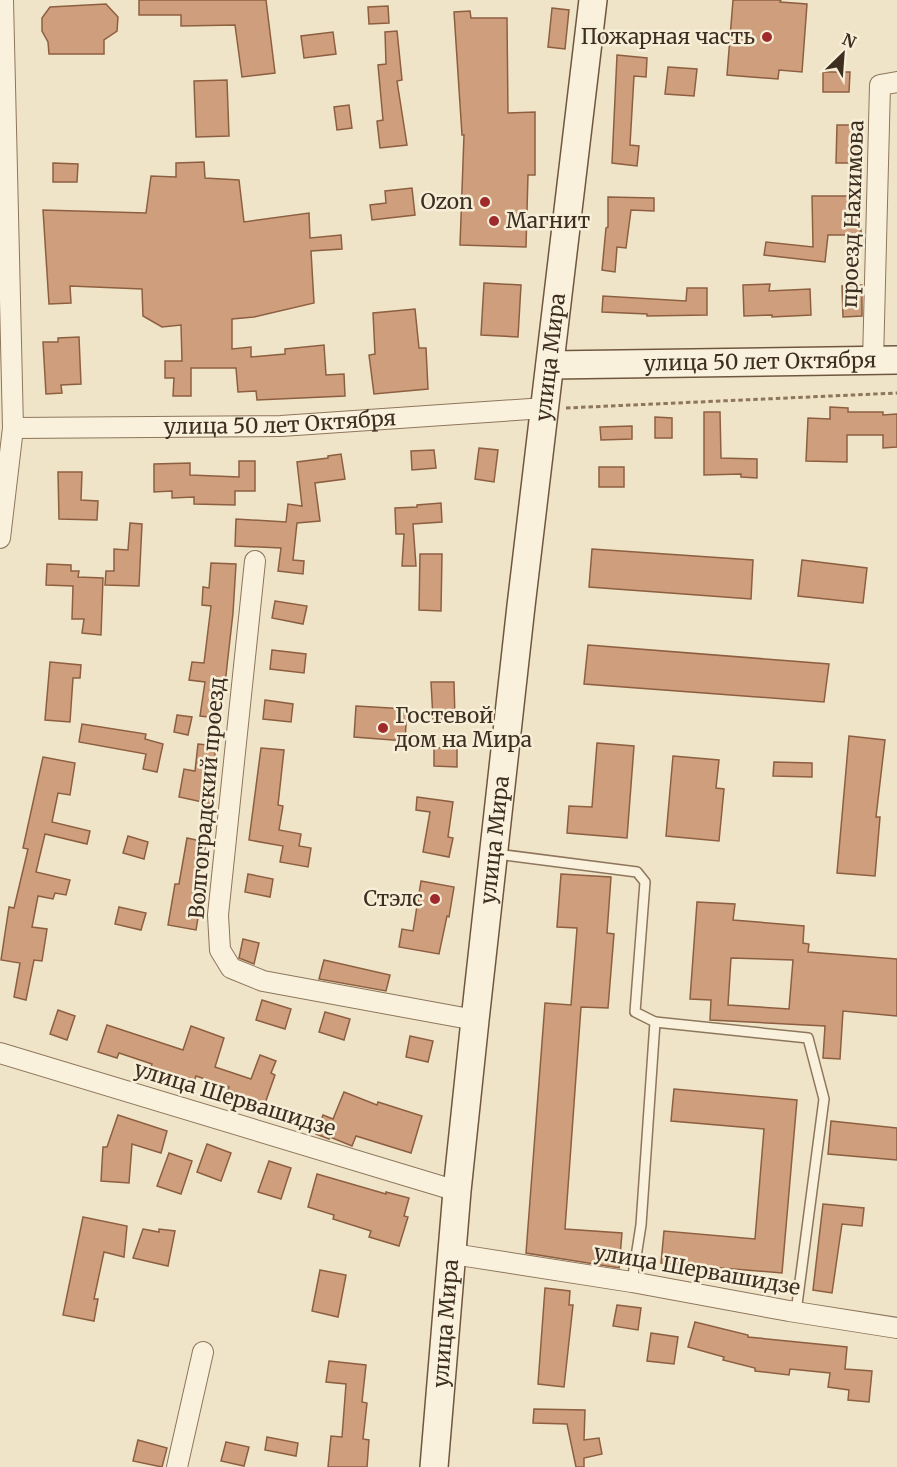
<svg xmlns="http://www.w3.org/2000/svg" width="897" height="1467" viewBox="0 0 897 1467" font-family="Merriweather,serif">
  <rect width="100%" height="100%" fill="#f0e4c8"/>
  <g fill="#cf9f7d" stroke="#8d5f41" stroke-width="1.5" fill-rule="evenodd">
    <polygon points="139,0 266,0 275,73 242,77 235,25 181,26 181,15 139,15"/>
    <polygon points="733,0 781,0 780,2 807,4 802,72 779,70 778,79 727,75"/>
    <polygon points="106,4 118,17 117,31 104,40 104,54 49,54 48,42 42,31 42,18 50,7"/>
    <polygon points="388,6 389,23 369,24 368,7"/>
    <polygon points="552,8 569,10 565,49 548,47"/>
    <polygon points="470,11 471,18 507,18 508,113 535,112 535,175 528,175 526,247 460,245 464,135 462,135 454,12"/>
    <polygon points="397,31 402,80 397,81 407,145 380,148 377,121 383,120 378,65 386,64 385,32"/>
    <polygon points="333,32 336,54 304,58 301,36"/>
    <polygon points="617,55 647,58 646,77 634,76 630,145 639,146 637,166 612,163"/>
    <polygon points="668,67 697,69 694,96 665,94"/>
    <polygon points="823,72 850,72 849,92 823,92"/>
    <polygon points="227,80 229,136 196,137 194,81"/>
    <polygon points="349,105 352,128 337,130 334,107"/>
    <polygon points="837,125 860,125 859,163 836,163"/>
    <polygon points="204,162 205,178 239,180 244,222 309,213 310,238 341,235 342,249 311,251 314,303 254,317 232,319 232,349 251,347 251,357 285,354 285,349 324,345 326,375 344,374 345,396 257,400 256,391 238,392 236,368 191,368 191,396 173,396 174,378 165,378 165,361 182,361 181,325 162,327 143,316 142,289 70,286 71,303 49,304 43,210 146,213 151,176 176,177 176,163"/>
    <polygon points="53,163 78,164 77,182 53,182"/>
    <polygon points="412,188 415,215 372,220 370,205 386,203 385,191"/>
    <polygon points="812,196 861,196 861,235 828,235 825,262 764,255 766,242 813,247"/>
    <polygon points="608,197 654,198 654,211 631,210 626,248 617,247 615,272 602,270 606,228 608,227"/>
    <polygon points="484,283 521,285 518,337 481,335"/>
    <polygon points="770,284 769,291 810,289 811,315 772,317 772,315 744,316 743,285"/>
    <polygon points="862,285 862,316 843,317 842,286"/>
    <polygon points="687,288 707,288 707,315 647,316 647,314 602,312 603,296 686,301"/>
    <polygon points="415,309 419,348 426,348 428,389 374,394 369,355 375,354 373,313"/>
    <polygon points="79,337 81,384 61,385 62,393 46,394 43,342 58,342 58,338"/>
    <polygon points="830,407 848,408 848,412 883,412 883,415 897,414 897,447 883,448 883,435 847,435 847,462 806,461 808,418 830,419"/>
    <polygon points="704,412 720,412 721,458 757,459 757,478 741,477 741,474 704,475"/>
    <polygon points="655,417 672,418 672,438 655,438"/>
    <polygon points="632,426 632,439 601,440 600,427"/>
    <polygon points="479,448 498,450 494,482 475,479"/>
    <polygon points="434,450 436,468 412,470 411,451"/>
    <polygon points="341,454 345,479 315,483 320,521 297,523 293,560 304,561 303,574 278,571 281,548 235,546 236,519 286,522 288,504 302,506 297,462 328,458 328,456"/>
    <polygon points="239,461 255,461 255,491 235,491 235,505 194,504 194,497 172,498 172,491 154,492 154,464 190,463 190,475 239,477"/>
    <rect x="599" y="467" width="25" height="20"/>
    <polygon points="58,472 82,472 81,500 98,501 97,520 59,519"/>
    <polygon points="441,503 442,522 413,524 416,566 402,566 404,534 396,534 395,508 417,507 417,505"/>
    <polygon points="130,523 142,524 139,586 105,585 106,571 114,571 114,549 128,550"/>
    <polygon points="592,549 753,560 751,599 589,587"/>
    <polygon points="420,554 442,554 441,611 419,610"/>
    <polygon points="802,560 867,568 863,603 798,596"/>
    <polygon points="211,563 236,564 233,613 227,666 225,685 222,684 218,718 200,716 205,682 189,680 192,662 204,663 211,606 202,605 203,587 209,588"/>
    <polygon points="47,564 71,565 71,571 79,571 78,577 103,578 101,635 82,633 84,619 72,619 73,586 46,585"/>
    <polygon points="275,601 307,606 303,624 272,618"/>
    <polygon points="588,645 829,664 824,702 584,684"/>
    <polygon points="272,650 306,654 304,673 270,669"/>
    <polygon points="50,662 81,665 80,678 73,678 70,722 45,720"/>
    <polygon points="431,682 454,682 455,719 433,719"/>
    <polygon points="265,700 293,704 291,722 263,719"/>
    <polygon points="356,706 407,709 405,741 354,737"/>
    <polygon points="177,715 192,717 188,735 174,732"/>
    <polygon points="82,724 146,734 145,739 163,744 157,772 143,769 146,754 79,742"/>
    <polygon points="849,736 885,740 876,817 880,817 875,876 837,873"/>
    <polygon points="597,743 634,746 627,838 567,833 569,806 592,807"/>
    <polygon points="198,744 216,746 211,790 214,791 212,804 179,797 184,769 195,771"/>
    <polygon points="261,748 284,750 278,805 283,806 279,830 301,834 299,846 311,848 308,867 280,862 283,846 249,840"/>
    <polygon points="434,748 457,748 457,767 434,766"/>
    <polygon points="673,756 719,760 716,788 724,789 719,841 666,836"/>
    <polygon points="43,757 75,763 70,795 58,793 52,822 90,831 87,844 45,834 36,872 70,880 66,895 55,893 53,899 38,896 32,927 47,929 42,961 34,960 26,1000 14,997 20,963 1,960 9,907 14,908 28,849 23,848"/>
    <polygon points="774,762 812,763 812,777 773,776"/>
    <polygon points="417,797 453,802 448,837 453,838 449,857 423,852 430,812 416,810"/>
    <polygon points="128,836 148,842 144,859 123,853"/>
    <polygon points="187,838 206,842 201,875 203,876 201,888 203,888 196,930 168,925 175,884 179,884"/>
    <polygon points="248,874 273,879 270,897 245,892"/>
    <polygon points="561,874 611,877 607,933 614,934 608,1008 581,1007 565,1229 622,1233 619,1268 526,1253 545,1003 571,1005 577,928 557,927"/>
    <polygon points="421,881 454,887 449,917 447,916 439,954 399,947 402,929 413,931"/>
    <path d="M697,902L735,904L733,920L804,926L803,943L809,944L808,952L897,959V1016L843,1011L840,1059L823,1058L825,1026L710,1020L711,1000L690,999ZM731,958L793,960L789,1009L728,1005Z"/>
    <polygon points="119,907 146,913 141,930 115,924"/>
    <polygon points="243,939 259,943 254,964 239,958"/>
    <polygon points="324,960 390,975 386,991 319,979"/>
    <polygon points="262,1000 291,1009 285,1029 256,1020"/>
    <polygon points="58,1010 75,1016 67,1040 50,1034"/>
    <polygon points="325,1012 350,1019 344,1040 319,1032"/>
    <polygon points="107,1025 183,1050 191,1026 224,1038 215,1067 251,1079 260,1055 276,1061 271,1073 275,1075 263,1109 244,1103 246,1097 228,1090 229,1087 196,1076 192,1088 173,1081 175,1076 151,1067 152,1064 119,1053 117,1058 98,1052"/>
    <polygon points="410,1036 433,1041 428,1062 406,1057"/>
    <polygon points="674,1089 797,1100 782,1273 661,1263 664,1231 755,1239 764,1129 671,1121"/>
    <polygon points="344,1092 377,1105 378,1102 422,1116 411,1153 356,1136 352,1146 330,1137 329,1139 316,1134 323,1115 333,1119"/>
    <polygon points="118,1115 167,1131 161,1153 132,1144 129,1183 101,1181 103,1147 107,1147"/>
    <polygon points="831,1121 897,1128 897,1160 828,1154"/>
    <polygon points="207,1144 231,1153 221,1181 197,1172"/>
    <polygon points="169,1153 192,1161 181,1194 157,1186"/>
    <polygon points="269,1161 291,1168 281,1199 258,1192"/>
    <polygon points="317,1174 386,1194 386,1192 409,1198 404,1216 408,1217 399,1246 369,1237 371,1231 333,1219 334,1215 308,1207"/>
    <polygon points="823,1204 864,1208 862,1226 842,1224 832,1293 813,1290"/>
    <polygon points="83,1217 127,1226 124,1257 104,1252 94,1299 98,1299 94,1321 63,1315"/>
    <polygon points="143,1229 159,1232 159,1229 175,1231 168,1266 133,1258"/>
    <polygon points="320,1270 346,1275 338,1317 312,1311"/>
    <polygon points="545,1288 570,1291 569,1305 573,1305 564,1387 538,1384"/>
    <polygon points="617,1305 641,1308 638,1330 613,1326"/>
    <polygon points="695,1322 748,1335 748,1337 847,1347 845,1369 872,1371 869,1402 848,1400 849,1390 828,1387 830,1373 790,1369 789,1375 755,1371 755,1368 723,1360 724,1357 688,1347"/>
    <polygon points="651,1333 678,1337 674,1364 647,1361"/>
    <polygon points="329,1361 366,1365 362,1402 367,1403 363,1439 369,1440 367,1467 328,1467 331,1436 342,1437 346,1384 326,1382"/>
    <polygon points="534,1409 585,1410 584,1440 599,1438 602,1454 584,1458 584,1467 576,1467 567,1424 533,1423"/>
    <polygon points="267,1437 298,1443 296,1456 265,1450"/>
    <polygon points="138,1440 167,1448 162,1467 133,1461"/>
    <polygon points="226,1442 249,1447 244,1466 221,1461"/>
  </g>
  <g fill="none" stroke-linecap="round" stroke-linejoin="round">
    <defs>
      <g id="lane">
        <polyline points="497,854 637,872 645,882 635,1012 655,1022 641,1225 632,1282"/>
        <polyline points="655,1022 808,1038 824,1099 796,1312"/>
      </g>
      <g id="street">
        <polyline points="873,361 880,85 897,82"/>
        <path id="s1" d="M13,428L281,426L545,408"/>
        <polyline points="0,538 13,428 3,0"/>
        <polyline points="255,561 218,915 220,950 231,968 263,981 475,1020"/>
        <polyline points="0,1053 457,1191"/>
        <polyline points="453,1254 632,1282 789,1311 897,1328"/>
        <polyline points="177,1467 203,1352"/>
      </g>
      <g id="secondary">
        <path id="s2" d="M550,365L897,360"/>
        <path id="s3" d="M434,1467L457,1191L475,1020L521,606L593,0"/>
      </g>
    </defs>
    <use href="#lane" stroke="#8d765c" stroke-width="12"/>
    <use href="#street" stroke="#8d765c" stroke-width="22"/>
    <use href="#secondary" stroke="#6f573f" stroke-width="30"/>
    <polyline stroke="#8d765c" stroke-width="3" stroke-dasharray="4.5 3" stroke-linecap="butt" points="566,408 897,393"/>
    <use href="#lane" stroke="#faf1dc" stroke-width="9"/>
    <use href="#street" stroke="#faf1dc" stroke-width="20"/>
    <use href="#secondary" stroke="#faf1dc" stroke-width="27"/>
  </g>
  <g fill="#9e2a2b" stroke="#f7eed8" stroke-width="2">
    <circle cx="767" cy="37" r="6"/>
    <circle cx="485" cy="202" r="6"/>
    <circle cx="494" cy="221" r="6"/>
    <circle cx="383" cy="728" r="6"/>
    <circle cx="435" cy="899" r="6"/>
  </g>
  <g text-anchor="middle" stroke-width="5" stroke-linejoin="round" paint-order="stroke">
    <g font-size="21" fill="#3d2e20" stroke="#f7eed8" text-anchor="end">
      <text x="755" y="44">Пожарная часть</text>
      <text x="473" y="209">Ozon</text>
      <text x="506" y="228" text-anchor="start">Магнит</text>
      <text x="395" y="723" text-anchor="start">Гостевой<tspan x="395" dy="24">дом на Мира</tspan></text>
      <text x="423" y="906">Стэлс</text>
    </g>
    <g font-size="21" fill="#3d2e20" stroke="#f7eed8">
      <text transform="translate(853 214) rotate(-88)" y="7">проезд Нахимова</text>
      <text dy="7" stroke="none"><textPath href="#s3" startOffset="1116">улица Мира</textPath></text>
      <text dy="7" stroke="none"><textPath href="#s2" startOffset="210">улица 50 лет Октября</textPath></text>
      <text dy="7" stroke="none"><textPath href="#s1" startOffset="267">улица 50 лет Октября</textPath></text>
      <text transform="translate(207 798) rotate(-85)" y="7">Волгоградский проезд</text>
      <text dy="7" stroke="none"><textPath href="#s3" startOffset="630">улица Мира</textPath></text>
      <text transform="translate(235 1099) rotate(17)" y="7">улица Шервашидзе</text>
      <text transform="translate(697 1270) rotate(10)" y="7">улица Шервашидзе</text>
      <text dy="7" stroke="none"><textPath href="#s3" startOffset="144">улица Мира</textPath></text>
    </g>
  </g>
  <g transform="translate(843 54) rotate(25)" stroke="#f7eed8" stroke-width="4.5" paint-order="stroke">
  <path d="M0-4.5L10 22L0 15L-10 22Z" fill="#3d2e20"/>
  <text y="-9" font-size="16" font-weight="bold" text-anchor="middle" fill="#3d2e20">N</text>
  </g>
</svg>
